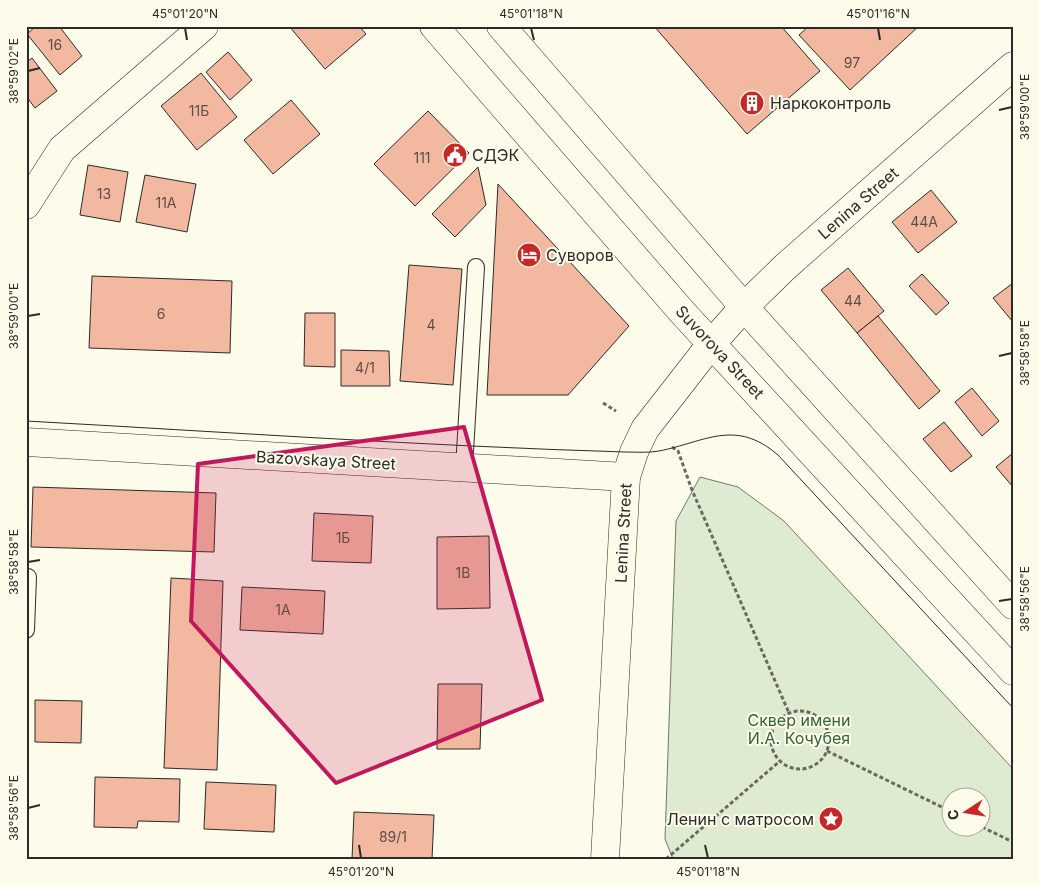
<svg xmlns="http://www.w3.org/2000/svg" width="1039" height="885" viewBox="0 0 1039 885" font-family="Inter,sans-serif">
  <rect width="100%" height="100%" fill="#fdfbea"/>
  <path fill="#deebd1" stroke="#74746e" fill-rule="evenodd" d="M700,477L738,487L784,521L1013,769V859H673L665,839L676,521ZM952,798H982V828H952Z"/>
  <g fill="#f2b8a0" stroke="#2b2b2b">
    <polygon points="36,26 59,26 82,56 60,75 27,34"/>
    <polygon points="289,26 359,26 366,34 325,69"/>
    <polygon points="654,26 781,26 820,71 747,134"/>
    <polygon points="809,26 919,26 850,90 799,35"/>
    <polygon points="228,52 252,80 230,100 206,72"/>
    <polygon points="32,58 57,91 35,108 26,96 26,63"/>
    <polygon points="201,73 237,117 197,150 161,106"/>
    <polygon points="291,100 320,134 273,174 244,140"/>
    <polygon points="428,111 469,153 415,206 374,164"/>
    <polygon points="88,165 128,172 120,222 80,215"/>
    <polygon points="478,167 486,205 455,237 432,214"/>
    <polygon points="145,175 196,184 187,232 136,222"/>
    <polygon points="498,184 629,326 568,395 487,395"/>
    <polygon points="931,190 957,222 918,253 892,222"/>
    <polygon points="409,265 462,269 453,385 400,381"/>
    <polygon points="848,268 884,311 857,333 821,290"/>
    <polygon points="922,274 949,303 936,315 909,286"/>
    <polygon points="92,276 232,281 230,353 89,348"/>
    <polygon points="1013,283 1013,322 993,298"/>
    <polygon points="305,313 335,313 335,367 304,366"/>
    <polygon points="878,316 940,391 919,409 857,333"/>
    <polygon points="341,350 389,351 390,386 341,386"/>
    <polygon points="972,388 999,421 982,436 955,402"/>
    <polygon points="944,422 972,456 951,472 923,439"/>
    <polygon points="1013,453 1013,487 996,467"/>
    <polygon points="33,487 216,493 214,552 31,547"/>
    <polygon points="314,513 373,516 371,563 312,561"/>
    <polygon points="489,536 490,608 437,609 437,537"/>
    <polygon points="171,578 223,581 217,770 164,768"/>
    <polygon points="242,587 325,591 323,634 240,630"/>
    <polygon points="438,684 482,684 480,749 437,749"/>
    <polygon points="35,700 82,701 81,743 35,742"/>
    <polygon points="95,777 180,779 179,822 138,821 137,828 94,827"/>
    <polygon points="206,782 276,785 274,832 204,829"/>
    <polygon points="354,812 434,815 432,859 352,859"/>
  </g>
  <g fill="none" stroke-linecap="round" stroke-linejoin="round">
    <defs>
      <g id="service">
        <polyline points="464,468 476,267"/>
        <polyline points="26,630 28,577"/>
      </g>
      <polyline id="minor" points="26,205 62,149 204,26"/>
      <polyline id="tertiary" points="26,442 626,477"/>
      <polyline id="secondary" points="605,859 626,477 634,452 645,429 712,343 744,307 785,267 1013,66"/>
      <g id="primary">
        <polyline points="434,26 683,313 1013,671"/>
        <polyline points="501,26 744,307 1013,605"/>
      </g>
    </defs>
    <use href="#service" stroke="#2b2b2b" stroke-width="18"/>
    <use href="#minor" stroke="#2b2b2b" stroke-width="29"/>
    <use href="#tertiary" stroke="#2b2b2b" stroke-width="29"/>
    <use href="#secondary" stroke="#2b2b2b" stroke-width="29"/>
    <use href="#primary" stroke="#2b2b2b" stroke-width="29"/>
    <g stroke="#6a6964" stroke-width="3" stroke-dasharray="4 2.5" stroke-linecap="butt">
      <polyline points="603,403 616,411"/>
      <polyline points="672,447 678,451 692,490 789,713"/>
      <circle cx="800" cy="740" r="29"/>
      <polyline points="827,751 952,812"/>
      <polyline points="982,827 1013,842"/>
      <polyline points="666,859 780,761"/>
    </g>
    <use href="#service" stroke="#fdfbea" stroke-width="16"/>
    <use href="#minor" stroke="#fdfbea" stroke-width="28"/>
    <use href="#tertiary" stroke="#fdfbea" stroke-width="28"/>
    <use href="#secondary" stroke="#fdfbea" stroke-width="28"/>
    <use href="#primary" stroke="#fdfbea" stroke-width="28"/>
    <path stroke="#2b2b2b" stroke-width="1" d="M26,421C226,432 425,446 625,452C636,452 648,453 659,451C705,442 735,418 778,455L1013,708"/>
  </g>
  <path fill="#c2185b" fill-opacity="0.2" stroke="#c2185b" stroke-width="4" stroke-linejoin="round" d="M464,427L542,700L336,783L191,621L198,464Z"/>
  <path fill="none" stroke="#2b2b2b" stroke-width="2" d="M185,28L187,40M531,28L534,40M878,28L880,40M28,71L40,68M999,110L1012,107M28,316L40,314M999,356L1012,353M28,562L40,560M999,601L1012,599M28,808L40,805M359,845L361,858M705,845L708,858"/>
  <defs>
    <symbol id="building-disc" viewBox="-11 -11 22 22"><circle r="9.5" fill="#c62828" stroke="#fdfbea"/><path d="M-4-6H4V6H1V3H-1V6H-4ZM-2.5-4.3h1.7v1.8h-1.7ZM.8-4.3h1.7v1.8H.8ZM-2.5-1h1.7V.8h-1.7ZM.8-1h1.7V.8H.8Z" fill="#fff"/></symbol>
    <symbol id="civic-disc" viewBox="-11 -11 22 22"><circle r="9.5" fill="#c62828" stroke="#fdfbea"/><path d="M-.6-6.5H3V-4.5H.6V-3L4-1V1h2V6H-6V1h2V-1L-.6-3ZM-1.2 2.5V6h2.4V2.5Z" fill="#fff"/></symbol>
    <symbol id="hotel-disc" viewBox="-11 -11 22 22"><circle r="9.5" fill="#c62828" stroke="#fdfbea"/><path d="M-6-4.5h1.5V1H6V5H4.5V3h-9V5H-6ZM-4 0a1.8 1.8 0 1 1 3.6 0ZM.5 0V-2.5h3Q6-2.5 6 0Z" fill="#fff"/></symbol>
    <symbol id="sight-disc" viewBox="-11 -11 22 22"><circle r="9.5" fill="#c62828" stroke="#fdfbea"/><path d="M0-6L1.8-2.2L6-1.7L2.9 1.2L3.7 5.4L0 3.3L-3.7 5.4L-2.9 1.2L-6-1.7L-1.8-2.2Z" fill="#fff"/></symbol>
  </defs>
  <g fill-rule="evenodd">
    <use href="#building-disc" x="738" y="89" width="28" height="28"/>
    <use href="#civic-disc" x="441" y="141" width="28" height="28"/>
    <use href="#hotel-disc" x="515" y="241" width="28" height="28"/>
    <use href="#sight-disc" x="817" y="805" width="28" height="28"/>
  </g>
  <g text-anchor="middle" stroke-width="4" stroke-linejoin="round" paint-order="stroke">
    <g font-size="14" fill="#5d4e48">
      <text x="55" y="50">16</text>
      <text x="852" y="68">97</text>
      <text x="199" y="116">11Б</text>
      <text x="422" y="163">111</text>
      <text x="104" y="199">13</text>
      <text x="166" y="208">11А</text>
      <text x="924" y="227">44А</text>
      <text x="853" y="306">44</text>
      <text x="161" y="319">6</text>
      <text x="431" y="330">4</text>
      <text x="365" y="373">4/1</text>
      <text x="343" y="543">1Б</text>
      <text x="463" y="578">1В</text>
      <text x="283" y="615">1А</text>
      <text x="393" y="842">89/1</text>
    </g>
    <g font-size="16" fill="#2b2b2b" stroke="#fdfbea" text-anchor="start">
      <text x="770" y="109">Наркоконтроль</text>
      <text x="472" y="161">СДЭК</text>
      <text x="546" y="261">Суворов</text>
      <text x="814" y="825" text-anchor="end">Ленин с матросом</text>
    </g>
    <g font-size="16" fill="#2b2b2b" stroke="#fdfbea">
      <text transform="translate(858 203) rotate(-41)" y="6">Lenina Street</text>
      <text transform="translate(720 352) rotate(47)" y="6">Suvorova Street</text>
      <text transform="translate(326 460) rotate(3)" y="6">Bazovskaya Street</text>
      <text transform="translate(623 533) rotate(-87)" y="6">Lenina Street</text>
    </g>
    <g font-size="16" fill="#34623c" stroke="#fdfbea">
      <text x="799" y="726">Сквер имени<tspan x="799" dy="18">И.А. Кочубея</tspan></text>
    </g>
  </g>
  <rect width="1039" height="885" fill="none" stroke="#fdfbea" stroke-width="55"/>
  <g transform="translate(966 812) rotate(258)"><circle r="24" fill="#fdfbea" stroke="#a9a89e"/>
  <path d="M0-4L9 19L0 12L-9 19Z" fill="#c62828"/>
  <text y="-8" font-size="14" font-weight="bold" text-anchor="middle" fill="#2b2b2b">С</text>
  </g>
  <rect x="28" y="28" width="984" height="830" fill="none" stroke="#2b2b2b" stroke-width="2"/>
  <g font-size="12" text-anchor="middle" fill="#2b2b2b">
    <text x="185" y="18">45°01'20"N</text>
    <text x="531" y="18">45°01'18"N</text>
    <text x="878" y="18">45°01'16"N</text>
    <text transform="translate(14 71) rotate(-90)" y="4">38°59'02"E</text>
    <text transform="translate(1025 107) rotate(-90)" y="4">38°59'00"E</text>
    <text transform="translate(14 316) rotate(-90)" y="4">38°59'00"E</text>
    <text transform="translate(1025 353) rotate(-90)" y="4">38°58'58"E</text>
    <text transform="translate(14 562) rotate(-90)" y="4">38°58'58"E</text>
    <text transform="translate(1025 599) rotate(-90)" y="4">38°58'56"E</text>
    <text transform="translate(14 808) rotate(-90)" y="4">38°58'56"E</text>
    <text x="361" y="876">45°01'20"N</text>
    <text x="708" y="876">45°01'18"N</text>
  </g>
</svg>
